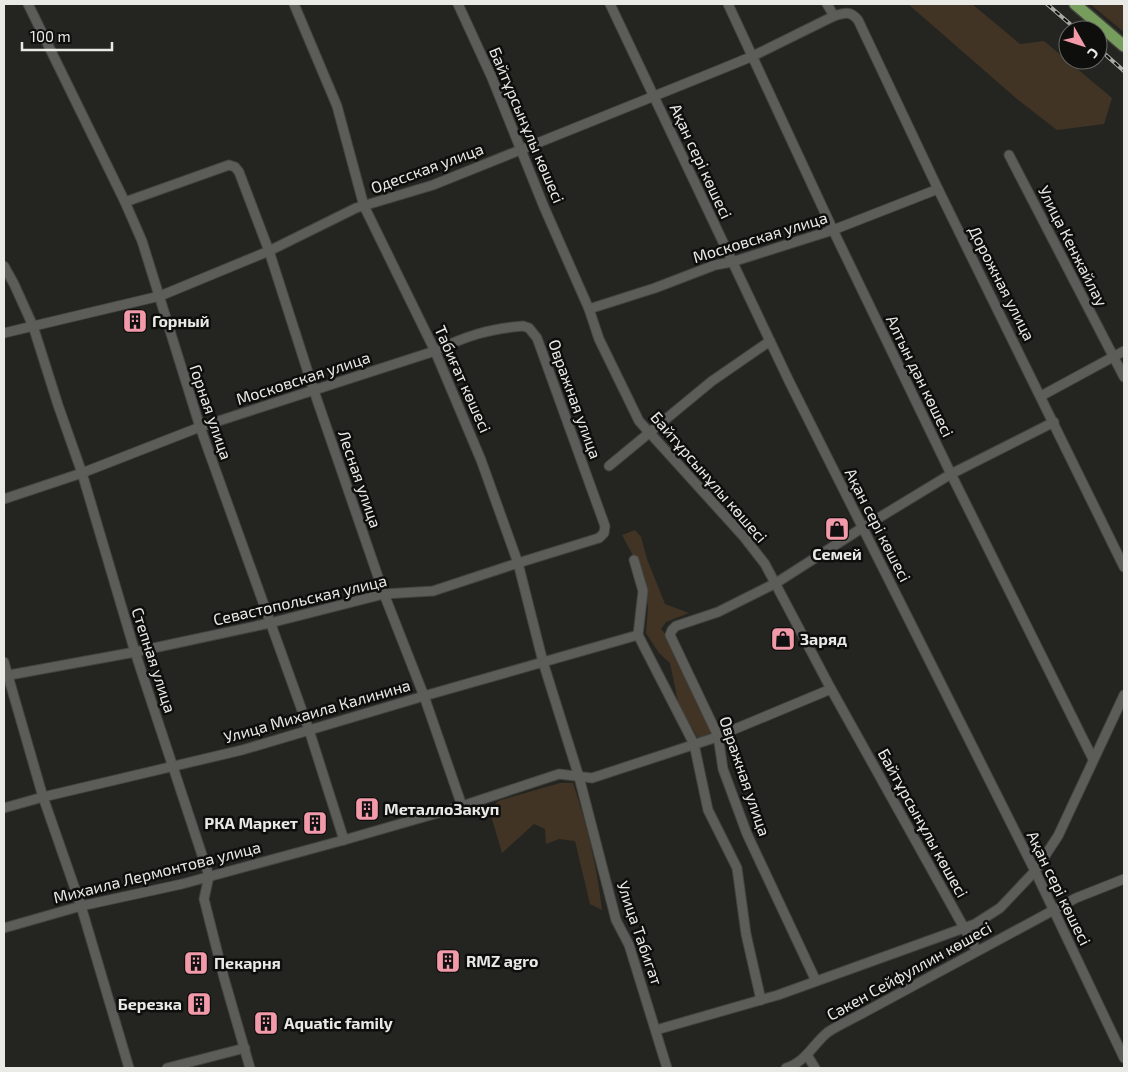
<svg xmlns="http://www.w3.org/2000/svg" width="1128" height="1072" viewBox="0 0 1128 1072" font-family="'Exo 2',sans-serif">
  <rect width="100%" height="100%" fill="#242520"/>
  <g fill="#413425">
    <polygon points="908,4 972,4 1020,44 1044,41 1112,98 1104,124 1057,130 1017,99"/>
    <polygon points="1090,4 1124,4 1124,32"/>
    <polygon points="635,530 641,537 647,559 665,604 689,613 666,622 661,629 671,641 692,692 712,733 698,738 679,706 670,663 659,653 646,633 648,608 643,574 622,535"/>
    <path d="M560,783H573C587,825 597,866 602,910L590,904L575,841L559,839L546,844L545,829L534,824L502,853L490,812L498,801Z"/>
  </g>
  <g fill="none" stroke-linecap="round" stroke-linejoin="round">
    <defs>
      <g id="minor">
        <polyline points="28,4 125,202 142,241 200,427 309,730 344,840"/>
        <polyline points="294,4 337,106 364,206 435,351 481,460 518,563 543,662 579,777 616,920 629,945 667,1068"/>
        <polyline points="458,4 492,78 544,207 589,309 599,339 639,421 744,537 765,564 831,689 977,951"/>
        <polyline points="610,4 789,381 1035,871 1124,1058"/>
        <polyline points="728,4 833,230 951,474 1093,759"/>
        <polyline points="827,4 834,16"/>
        <polyline points="1009,155 1124,377"/>
        <polyline points="125,202 229,165 235,167 239,172 269,251 314,391 384,594 424,696 462,806"/>
        <polyline points="4,266 14,284 33,326 58,405 82,473 135,652 209,876 204,899 224,978 250,1068"/>
        <polyline points="589,309 655,288 715,265 732,262 833,230 938,189"/>
        <path d="M4,333L160,296L269,251L356,208L433,185L719,70L753,56L834,16C844,13 850,10 858,20L938,189L1124,567"/>
        <polyline points="1041,396 1124,351"/>
        <polyline points="609,466 712,381 770,341"/>
        <path d="M4,499L82,473L200,427L435,351C466,336 488,329 523,326L529,328L537,338L605,526L604,533L599,538L518,563L433,591L384,594L270,623L135,652L4,676"/>
        <polyline points="634,560 643,591 638,635 694,744 708,810 737,868 746,934 761,1000"/>
        <polyline points="4,662 43,797 81,906 129,1068"/>
        <polyline points="4,808 43,797 242,750 424,696 638,635"/>
        <polyline points="4,928 81,906 182,884 344,840 462,806 559,774 592,778 711,739 831,689"/>
        <polyline points="816,981 747,834 723,769 718,736 670,635 672,630 676,626 718,612 776,583 862,528 951,474 1054,422"/>
        <polyline points="656,1030 778,995 975,924 1000,908 1035,871 1058,836 1124,695"/>
        <polyline points="807,1055 815,1068"/>
        <polyline points="167,1068 245,1048"/>
        <path d="M786,1068C806,1062 813,1044 828,1032C839,1025 852,1019 863,1013L1076,898L1124,879"/>
      </g>
      <polyline id="major" points="1075,4 1124,46"/>
    </defs>
    <use href="#minor" stroke="#43433f" stroke-width="11"/>
    <use href="#major" stroke="#43433f" stroke-width="14"/>
    <use href="#minor" stroke="#5c5d58" stroke-width="9"/>
    <use href="#major" stroke="#779d5d" stroke-width="11"/>
    <defs>
      <g id="rail">
        <polyline points="1047,4 1077,30"/>
        <polyline points="1098,48 1124,71"/>
      </g>
    </defs>
    <use href="#rail" stroke="#a8a8a4" stroke-width="4"/>
    <use href="#rail" stroke="#0e0e0c" stroke-width="2" stroke-dasharray="5.5" stroke-linecap="butt"/>
  </g>
  <defs>
    <symbol id="building-square" viewBox="-11 -11 22 22"><rect x="-9" y="-9" width="18" height="18" rx="4" fill="#f39aaa" stroke="#0e0e0c"/><path d="M-4-6H4V6H1V3H-1V6H-4ZM-2.5-4.3h1.7v1.8h-1.7ZM.8-4.3h1.7v1.8H.8ZM-2.5-1h1.7V.8h-1.7ZM.8-1h1.7V.8H.8Z" fill="#111"/></symbol>
    <symbol id="shop-square" viewBox="-11 -11 22 22"><rect x="-9" y="-9" width="18" height="18" rx="4" fill="#f39aaa" stroke="#0e0e0c"/><path d="M-5-2.5h2.3a2.7 3.5 0 0 1 5.4 0H5L5.5 6h-11ZM-1.5-2.5h3a1.5 2.3 0 0 0-3 0Z" fill="#111"/></symbol>
  </defs>
  <g fill-rule="evenodd">
    <use href="#building-square" x="121" y="307" width="28" height="28"/>
    <use href="#shop-square" x="823" y="515" width="28" height="28"/>
    <use href="#shop-square" x="769" y="625" width="28" height="28"/>
    <use href="#building-square" x="353" y="795" width="28" height="28"/>
    <use href="#building-square" x="301" y="809" width="28" height="28"/>
    <use href="#building-square" x="434" y="947" width="28" height="28"/>
    <use href="#building-square" x="182" y="949" width="28" height="28"/>
    <use href="#building-square" x="185" y="990" width="28" height="28"/>
    <use href="#building-square" x="252" y="1009" width="28" height="28"/>
  </g>
  <g text-anchor="middle" stroke-width="5" stroke-linejoin="round" paint-order="stroke">
    <g font-size="16" fill="#e9e9e6" stroke="#0e0e0c">
      <text transform="translate(527 125) rotate(67)" y="6">Байтұрсынұлы көшесі</text>
      <text transform="translate(701 161) rotate(65)" y="6">Ақан сері көшесі</text>
      <text transform="translate(427 168) rotate(-20)" y="6">Одесская улица</text>
      <text transform="translate(760 237) rotate(-17)" y="6">Московская улица</text>
      <text transform="translate(1073 246) rotate(63)" y="6">Улица Кенжайлау</text>
      <text transform="translate(1002 283) rotate(63)" y="6">Дорожная улица</text>
      <text transform="translate(920 376) rotate(64)" y="6">Алтын дән көшесі</text>
      <text transform="translate(303 378) rotate(-18)" y="6">Московская улица</text>
      <text transform="translate(463 379) rotate(66)" y="6">Табиғат көшесі</text>
      <text transform="translate(575 399) rotate(70)" y="6">Овражная улица</text>
      <text transform="translate(211 412) rotate(71)" y="6">Горная улица</text>
      <text transform="translate(709 477) rotate(49)" y="6">Байтұрсынұлы көшесі</text>
      <text transform="translate(360 479) rotate(71)" y="6">Лесная улица</text>
      <text transform="translate(878 525) rotate(63)" y="6">Ақан сері көшесі</text>
      <text transform="translate(300 600) rotate(-13)" y="6">Севастопольская улица</text>
      <text transform="translate(154 660) rotate(72)" y="6">Степная улица</text>
      <text transform="translate(317 711) rotate(-16)" y="6">Улица Михаила Калинина</text>
      <text transform="translate(745 776) rotate(71)" y="6">Овражная улица</text>
      <text transform="translate(923 823) rotate(61)" y="6">Байтұрсынұлы көшесі</text>
      <text transform="translate(157 872) rotate(-14)" y="6">Михаила Лермонтова улица</text>
      <text transform="translate(1059 888) rotate(64)" y="6">Ақан сері көшесі</text>
      <text transform="translate(640 933) rotate(71)" y="6">Улица Табигат</text>
      <text transform="translate(909 971) rotate(-29)" y="6">Сәкен Сейфуллин көшесі</text>
    </g>
    <g font-size="16" font-weight="bold" fill="#e9e9e6" stroke="#0e0e0c" text-anchor="start">
      <text x="152" y="327">Горный</text>
      <text x="837" y="560" text-anchor="middle">Семей</text>
      <text x="800" y="645">Заряд</text>
      <text x="384" y="815">МеталлоЗакуп</text>
      <text x="298" y="829" text-anchor="end">РКА Маркет</text>
      <text x="466" y="967">RMZ agro</text>
      <text x="214" y="969">Пекарня</text>
      <text x="182" y="1010" text-anchor="end">Березка</text>
      <text x="284" y="1029">Aquatic family</text>
    </g>
  </g>
  <rect width="1128" height="1072" fill="none" stroke="#e9e9e6" stroke-width="10"/>
  <g transform="translate(1083 45) rotate(129)"><circle r="24" fill="#0e0e0c" stroke="#666663"/>
  <path d="M0-4L9 19L0 12L-9 19Z" fill="#f39aaa"/>
  <text y="-8" font-size="14" font-weight="bold" text-anchor="middle" fill="#e9e9e6">С</text>
  </g>
  <path d="M22 42v8h90v-8" fill="none" stroke="#e9e9e6" stroke-width="2.5"/>
  <text x="30" y="42" font-size="15" fill="#e9e9e6" stroke="#0e0e0c" stroke-width="4" paint-order="stroke">100 m</text>
</svg>
